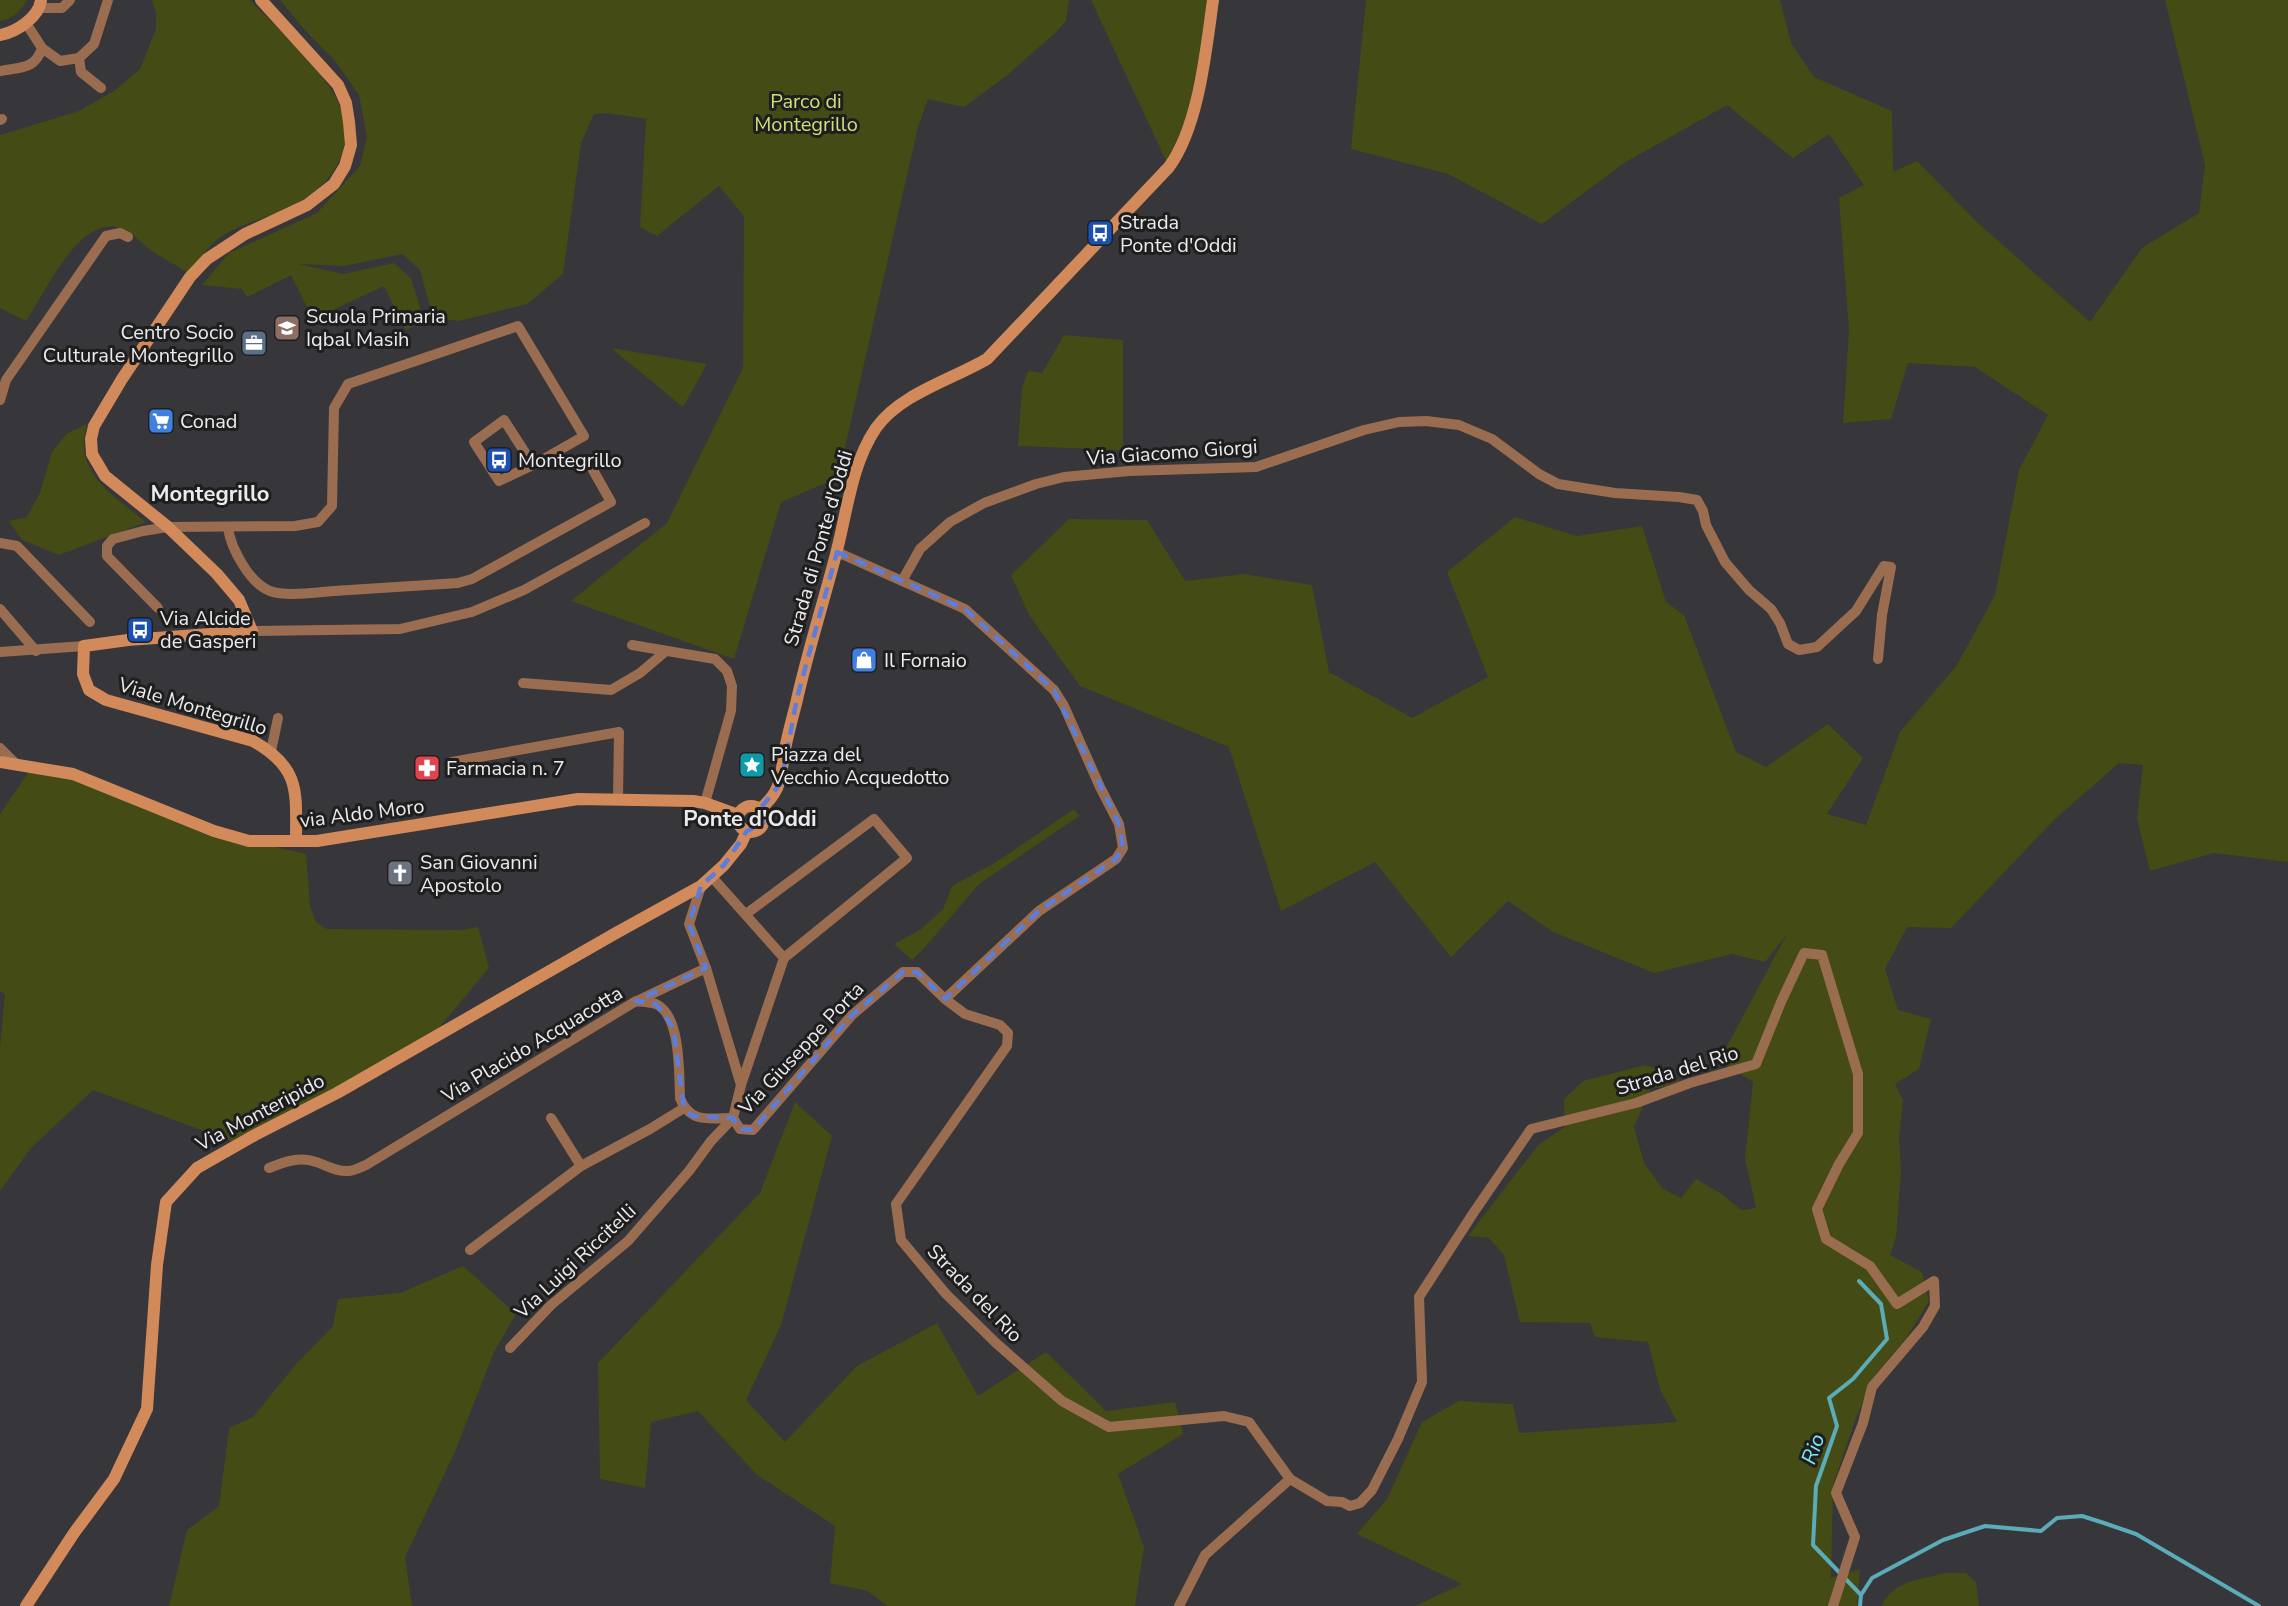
<svg xmlns="http://www.w3.org/2000/svg" width="2288" height="1606" viewBox="0 0 2288 1606" font-family="'Nunito Sans',sans-serif">
  <rect width="100%" height="100%" fill="#37363a"/>
  <g fill="#454b15">
    <path d="M0,0H27C21,11 12,19 0,21Z"/>
    <path d="M152,0H250C276,27 310,58 330,88C365,139 336,187 286,209C265,219 241,223 222,236C210,244 197,261 189,273C177,266 165,259 153,252C143,245 134,233 123,229C80,211 45,294 26,321L0,308V135L79,111L114,91L140,69L156,29V13Z"/>
    <polygon points="280,0 1069,0 1066,21 1054,34 1006,76 964,107 928,99 918,127 838,478 781,502 734,659 571,601 667,523 743,368 744,216 719,186 657,236 640,227 646,119 607,113 594,114 581,143 563,274 527,304 459,321 433,318 420,270 402,254 344,266 299,264 343,274 394,263 411,278 424,321 406,330 384,286 313,319 291,275 247,297 242,289 202,285 229,253 317,213 360,166 367,137 359,95 336,62 305,30"/>
    <polygon points="1091,0 1213,0 1197,96 1169,167"/>
    <polygon points="1366,0 1780,0 1791,43 1814,77 1892,111 1893,172 1917,161 1978,223 2090,322 2142,248 2199,213 2205,165 2165,0 2288,0 2288,862 2214,853 2150,871 2137,819 2143,765 2119,763 2055,819 1951,928 1907,927 1885,969 1898,1010 1931,1019 1919,1069 1895,1084 1903,1100 1899,1137 1901,1170 1896,1237 1890,1255 1922,1272 1929,1301 1907,1337 1873,1378 1856,1418 1833,1485 1831,1578 1860,1569 1857,1606 1415,1606 1462,1584 1357,1534 1387,1499 1422,1422 1459,1401 1513,1404 1519,1433 1677,1422 1660,1389 1648,1342 1595,1337 1590,1323 1520,1322 1504,1255 1489,1238 1468,1236 1539,1144 1565,1127 1564,1099 1583,1081 1645,1065 1666,1071 1680,1081 1663,1087 1651,1088 1634,1127 1644,1163 1663,1189 1681,1198 1696,1179 1722,1194 1741,1210 1756,1208 1745,1159 1753,1082 1719,1061 1787,934 1765,962 1732,954 1654,973 1553,932 1508,901 1451,957 1375,862 1281,911 1229,747 1080,686 1029,615 1011,575 1069,519 1147,520 1185,581 1244,574 1312,585 1329,672 1412,718 1488,677 1447,572 1515,517 1577,536 1642,526 1666,602 1684,615 1736,752 1766,767 1828,724 1863,758 1827,814 1866,825 1900,732 1957,665 1995,595 2019,470 2048,415 1975,367 1908,363 1891,419 1843,423 1849,330 1839,198 1864,185 1829,134 1793,158 1727,105 1624,163 1542,224 1448,174 1351,149"/>
    <polygon points="1064,335 1123,340 1123,450 1018,446 1022,388 1028,371 1042,373"/>
    <polygon points="611,348 707,364 683,407"/>
    <path d="M87,424C86,431 83,440 84,447C85,480 123,503 146,522L59,555L22,540L9,521L27,517L40,493L52,452L66,434Z"/>
    <polygon points="32,767 73,774 249,841 306,854 310,906 316,922 327,929 462,930 478,927 489,968 429,1040 239,1144 93,1090 31,1148 0,1191 0,1048 5,994 0,991 0,814"/>
    <polygon points="1074,809 1079,816 979,884 926,946 912,960 894,944 920,930 943,909 952,886 998,861"/>
    <polygon points="795,1102 832,1136 781,1325 746,1400 785,1442 857,1366 937,1323 978,1396 1046,1352 1106,1411 1175,1402 1183,1434 1118,1474 1144,1547 1135,1606 887,1606 868,1591 830,1583 835,1526 756,1474 698,1411 651,1422 645,1488 600,1479 598,1363 760,1193"/>
    <polygon points="463,1266 516,1314 494,1352 454,1454 405,1557 412,1606 169,1606 187,1530 219,1506 229,1428 253,1417 296,1364 333,1326 338,1299 400,1293"/>
    <path d="M1945,1573H1966L1976,1582L1979,1606H1882C1891,1581 1923,1579 1945,1573Z"/>
  </g>
  <g fill="none" stroke-linecap="round" stroke-linejoin="round">
    <g stroke="#5aacb8" stroke-width="4">
      <polyline points="1859,1281 1881,1304 1887,1339 1853,1379 1829,1398 1837,1426 1816,1486 1813,1545 1861,1595 1860,1606"/>
      <polyline points="1861,1595 1872,1578 1943,1540 1985,1526 2041,1531 2057,1518 2082,1516 2104,1523 2136,1534 2259,1606"/>
    </g>
    <g stroke="#9a6d50" stroke-width="10">
      <polyline points="40,8 62,8 70,0"/>
      <polyline points="26,23 42,48 60,61 79,58 94,44 108,0"/>
      <polyline points="79,58 81,72 101,88"/>
      <path d="M0,71C20,67 35,70 42,48"/>
      <polyline points="0,120 2,119"/>
      <polyline points="0,400 6,380 106,236 120,233 128,237"/>
      <path d="M228,528C231,548 249,583 270,591C287,597 316,592 334,591C376,588 417,586 458,583L472,579L611,502L593,470"/>
      <polyline points="0,543 17,546 90,622"/>
      <polyline points="902,581 920,549 950,522 984,503 1036,484 1064,477 1129,471 1256,467 1364,430 1399,422 1426,421 1459,425 1492,439 1539,474 1558,484 1615,493 1679,497 1697,500 1703,511 1706,525 1725,562 1749,590 1771,609 1780,623 1788,644 1799,650 1817,647 1856,611 1884,566 1891,567 1882,615 1878,659"/>
      <polyline points="158,608 107,556 107,546 113,539 143,531 168,527 295,526 318,522 332,506 334,408 348,384 518,326 584,436 533,465 499,481 474,442 504,420 533,465"/>
      <polyline points="0,609 36,651"/>
      <polyline points="252,631 400,629 472,612 524,590 645,523"/>
      <polyline points="632,645 715,659 727,671 732,686 731,711 705,803"/>
      <polyline points="0,652 84,646"/>
      <polyline points="523,683 611,690 640,673 666,651"/>
      <polyline points="0,748 16,764"/>
      <polyline points="271,751 278,718"/>
      <polyline points="452,762 619,732 618,799"/>
      <polyline points="712,877 784,958 741,1085 733,1118 740,1129 753,1130 852,1015 903,972 917,972 945,999 1039,911 1116,859 1123,848 1119,824 1100,787 1064,706 1054,690 965,609 837,552"/>
      <polyline points="701,886 689,924 706,968 741,1085"/>
      <polyline points="746,914 874,819 907,858 784,958"/>
      <polyline points="945,999 965,1014 1000,1025 1008,1033 1007,1046 896,1204 901,1240 946,1294 996,1343 1062,1401 1109,1427 1224,1416 1249,1422 1290,1479 1327,1501 1342,1502 1350,1506 1360,1503 1372,1490 1398,1439 1422,1382 1419,1297 1474,1212 1531,1129 1636,1103 1690,1083 1756,1064 1781,1002 1804,953 1822,955 1858,1074 1858,1133 1839,1164 1817,1209 1826,1239 1870,1266 1897,1304 1934,1281 1935,1306 1923,1327 1872,1387 1863,1423 1836,1493 1855,1537 1833,1606"/>
      <polyline points="637,1001 706,968"/>
      <polyline points="551,1118 581,1166"/>
      <path d="M269,1168C284,1162 300,1156 316,1162C326,1165 336,1172 348,1171C354,1171 361,1167 366,1165L636,1001C642,1002 650,1002 656,1004C681,1015 679,1074 680,1098C690,1124 710,1118 733,1118"/>
      <polyline points="470,1250 581,1166 650,1129 684,1108"/>
      <polyline points="510,1348 551,1305 628,1241 689,1171 711,1141 733,1118"/>
      <polyline points="1179,1606 1205,1555 1290,1479"/>
    </g>
    <g stroke="#d28a5b" stroke-width="12">
      <path d="M261,0L338,85L346,103L349,122L351,145L345,166L334,184L307,205L245,234L207,259L190,277L122,379L94,426L91,439L92,454L105,476L168,527L217,574L239,600L252,631L128,640L84,646L83,674L89,690L106,700L253,741C301,768 296,792 296,841"/>
      <path d="M0,35C17,32 39,17 41,0"/>
      <polyline points="0,762 73,774 214,831 249,841 317,841 578,799 693,801 705,803 738,815"/>
      <circle cx="751" cy="819" r="13"/>
      <path d="M760,809C783,790 780,776 785,749C788,734 792,719 796,704C807,654 823,604 836,554C847,513 851,465 876,428C900,394 951,380 987,359L1169,167C1199,126 1206,50 1213,0"/>
      <polyline points="26,1606 74,1533 114,1479 147,1409 157,1265 166,1202 197,1168 255,1135 337,1093 616,933 701,886 724,865 741,844 747,831"/>
    </g>
  </g>
  <path fill="none" stroke="#5b7dde" stroke-width="4.5" stroke-dasharray="12 8" stroke-linejoin="round" d="M837,552L965,609L1054,690L1119,824L1123,848L1116,859L1039,911L945,999L917,972H903L852,1015L753,1130L740,1129L733,1118L693,1116L684,1108L673,1027L656,1004L636,1001L706,968L689,924L701,886L724,865L747,831L763,823L760,809L781,783L797,698Z"/>
  <defs>
    <symbol id="bus-square" viewBox="-11 -11 22 22"><rect x="-9" y="-9" width="18" height="18" rx="4" fill="#1a4fb4" stroke="#1e1e1f"/><path d="M-5-6H5V4H4V6H2V4H-2V6H-4V4H-5ZM-3.5-4V0h7V-4ZM-3.5 1.2v1.5H-2V1.2ZM2 1.2v1.5H3.5V1.2Z" fill="#fff"/></symbol>
    <symbol id="school-square" viewBox="-11 -11 22 22"><rect x="-9" y="-9" width="18" height="18" rx="4" fill="#8d6e63" stroke="#1e1e1f"/><path d="M0-5L7-2L0 1L-7-2ZM-4 1L0 2.5L4 1V4Q0 6-4 4Z" fill="#fff"/></symbol>
    <symbol id="office-square" viewBox="-11 -11 22 22"><rect x="-9" y="-9" width="18" height="18" rx="4" fill="#5c6f8a" stroke="#1e1e1f"/><path d="M-6-3h4V-5.5h4V-3h4V5H-6ZM-1-4.5V-3h2v-1.5ZM-6 0V1H6V0Z" fill="#fff"/></symbol>
    <symbol id="supermarket-square" viewBox="-11 -11 22 22"><rect x="-9" y="-9" width="18" height="18" rx="4" fill="#3f7fe0" stroke="#1e1e1f"/><path d="M-6-5.5h2.5l.6 2H6L4.5 2H-2.5L-4.4-4H-6ZM-1.5 3.2a1.3 1.3 0 1 0 .1 0ZM3 3.2a1.3 1.3 0 1 0 .1 0Z" fill="#fff"/></symbol>
    <symbol id="shop-square" viewBox="-11 -11 22 22"><rect x="-9" y="-9" width="18" height="18" rx="4" fill="#3f7fe0" stroke="#1e1e1f"/><path d="M-5-2.5h2.3a2.7 3.5 0 0 1 5.4 0H5L5.5 6h-11ZM-1.5-2.5h3a1.5 2.3 0 0 0-3 0Z" fill="#fff"/></symbol>
    <symbol id="sight-square" viewBox="-11 -11 22 22"><rect x="-9" y="-9" width="18" height="18" rx="4" fill="#0f9aa8" stroke="#1e1e1f"/><path d="M0-6L1.8-2.2L6-1.7L2.9 1.2L3.7 5.4L0 3.3L-3.7 5.4L-2.9 1.2L-6-1.7L-1.8-2.2Z" fill="#fff"/></symbol>
    <symbol id="pharmacy-square" viewBox="-11 -11 22 22"><rect x="-9" y="-9" width="18" height="18" rx="4" fill="#e0444e" stroke="#1e1e1f"/><path d="M-2-6h4v4h4v4h-4v4h-4v-4h-4v-4h4Z" fill="#fff"/></symbol>
    <symbol id="church-square" viewBox="-11 -11 22 22"><rect x="-9" y="-9" width="18" height="18" rx="4" fill="#6b7280" stroke="#1e1e1f"/><path d="M-1.2-6h2.4v3.5h3.3v2.4h-3.3V6h-2.4V-.1h-3.3v-2.4h3.3Z" fill="#fff"/></symbol>
  </defs>
  <g fill-rule="evenodd">
    <use href="#bus-square" x="1085" y="218" width="30" height="30"/>
    <use href="#school-square" x="272" y="313" width="30" height="30"/>
    <use href="#office-square" x="239" y="328" width="30" height="30"/>
    <use href="#supermarket-square" x="146" y="406" width="30" height="30"/>
    <use href="#bus-square" x="484" y="445" width="30" height="30"/>
    <use href="#bus-square" x="125" y="615" width="30" height="30"/>
    <use href="#shop-square" x="849" y="645" width="30" height="30"/>
    <use href="#sight-square" x="737" y="750" width="30" height="30"/>
    <use href="#pharmacy-square" x="412" y="753" width="30" height="30"/>
    <use href="#church-square" x="385" y="858" width="30" height="30"/>
  </g>
  <g text-anchor="middle" stroke-width="6" stroke-linejoin="round" paint-order="stroke">
    <g font-size="20" fill="#d1df77" stroke="#1e1e1f">
      <text x="806" y="108">Parco di<tspan x="806" dy="23">Montegrillo</tspan></text>
    </g>
    <g font-size="20" fill="#ebeaec" stroke="#1e1e1f" text-anchor="start">
      <text x="1120" y="229">Strada<tspan x="1120" dy="23">Ponte d'Oddi</tspan></text>
      <text x="306" y="323">Scuola Primaria<tspan x="306" dy="23">Iqbal Masih</tspan></text>
      <text x="234" y="339" text-anchor="end">Centro Socio<tspan x="234" dy="23">Culturale Montegrillo</tspan></text>
      <text x="180" y="428">Conad</text>
      <text x="518" y="467">Montegrillo</text>
      <text x="160" y="625">Via Alcide<tspan x="160" dy="23">de Gasperi</tspan></text>
      <text x="884" y="667">Il Fornaio</text>
      <text x="771" y="761">Piazza del<tspan x="771" dy="23">Vecchio Acquedotto</tspan></text>
      <text x="446" y="775">Farmacia n. 7</text>
      <text x="420" y="869">San Giovanni<tspan x="420" dy="23">Apostolo</tspan></text>
    </g>
    <g font-size="20" fill="#ebeaec" stroke="#1e1e1f">
      <text transform="translate(1172 452) rotate(-4)" y="7">Via Giacomo Giorgi</text>
      <text transform="translate(818 548) rotate(-74)" y="7">Strada di Ponte d'Oddi</text>
      <text transform="translate(193 706) rotate(17)" y="7">Viale Montegrillo</text>
      <text transform="translate(362 813) rotate(-7)" y="7">via Aldo Moro</text>
      <text transform="translate(532 1044) rotate(-31)" y="7">Via Placido Acquacotta</text>
      <text transform="translate(801 1048) rotate(-47)" y="7">Via Giuseppe Porta</text>
      <text transform="translate(1677 1070) rotate(-17)" y="7">Strada del Rio</text>
      <text transform="translate(260 1112) rotate(-28)" y="7">Via Monteripido</text>
      <text transform="translate(575 1261) rotate(-43)" y="7">Via Luigi Riccitelli</text>
      <text transform="translate(975 1293) rotate(46)" y="7">Strada del Rio</text>
    </g>
    <g font-size="21" font-style="italic" fill="#7deafc" stroke="#1e1e1f">
      <text transform="translate(1813 1449) rotate(-70)" y="7">Rio</text>
    </g>
    <g font-size="22" font-weight="bold" fill="#ebeaec" stroke="#1e1e1f">
      <text x="210" y="501">Montegrillo</text>
      <text x="750" y="826">Ponte d'Oddi</text>
    </g>
  </g>
</svg>
